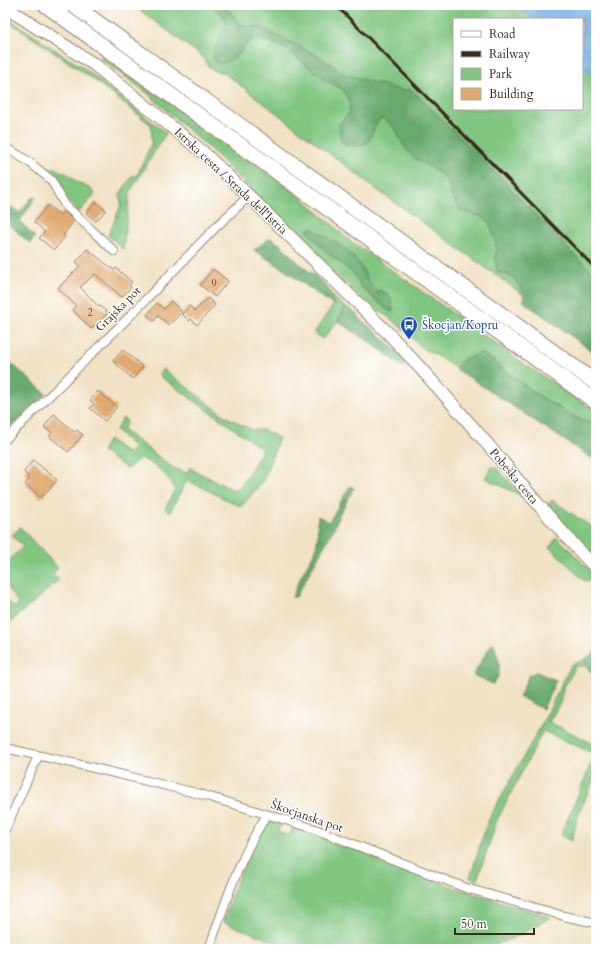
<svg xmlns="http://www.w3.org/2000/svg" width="601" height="954" viewBox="0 0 601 954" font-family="Cardo,serif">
  <rect width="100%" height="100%" fill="#fff"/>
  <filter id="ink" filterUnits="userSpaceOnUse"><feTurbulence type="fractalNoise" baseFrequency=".025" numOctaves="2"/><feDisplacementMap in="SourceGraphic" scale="8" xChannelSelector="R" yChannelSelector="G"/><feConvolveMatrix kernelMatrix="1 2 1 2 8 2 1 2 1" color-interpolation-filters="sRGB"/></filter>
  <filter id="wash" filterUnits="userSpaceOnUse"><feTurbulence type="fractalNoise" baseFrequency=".012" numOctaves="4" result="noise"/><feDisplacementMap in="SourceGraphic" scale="16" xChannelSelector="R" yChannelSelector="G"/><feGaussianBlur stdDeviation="0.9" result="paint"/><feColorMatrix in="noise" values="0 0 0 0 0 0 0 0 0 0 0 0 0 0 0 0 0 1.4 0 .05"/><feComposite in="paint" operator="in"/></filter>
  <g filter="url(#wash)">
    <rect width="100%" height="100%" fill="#f1e2c5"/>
    <g fill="#80c580" stroke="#5e784f" fill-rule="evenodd">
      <path d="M133,5H596V347L380,192L223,72C211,72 208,67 203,57ZM454,19H582V109H454Z"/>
      <polygon points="5,16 61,54 84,68 166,133 130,192 123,249 108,236 121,205 120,194 132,176 137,175 152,142 151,125 93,79 5,19"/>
      <path d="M103,54L301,197L348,239L527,366L596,411V424L580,420L541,397L506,372L494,361L463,360L455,368L436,355L422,348L405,331L391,319L360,297L209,148L146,92L100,58ZM311,228C327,237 347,247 358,262C365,272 367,283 376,291H382L389,311L362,288L352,272L308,229Z"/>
      <path d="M43,168H56L61,172L68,174L77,182L91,189L95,194L79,212C63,201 58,181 43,168Z"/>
      <polygon points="332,295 345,307 338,321 323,339 314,333 333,305"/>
      <path d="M163,369L225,416L252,430H264L279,438L263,481L241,507L187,480L170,512L165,509L175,489C169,476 154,463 140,458L127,469L102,451L109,439L128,454L134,447L116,430L123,418L127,421L123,430L172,467L187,473L190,467L195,471L234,490L240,487L261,452V448L158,375Z"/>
      <polygon points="492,467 496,467 522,496 485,478"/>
      <polygon points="552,500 596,530 596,558 547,505"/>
      <polygon points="20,527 58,568 53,573 59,580 5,627 5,599 14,607 17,607 18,603 5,584 5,564 23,547 12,535"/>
      <path d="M557,537L596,576C592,581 589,582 583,580L550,547Z"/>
      <polygon points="585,659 587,666 574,666 574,670 563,689 560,703 549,722 596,745 596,774 577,818 572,841 561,835 595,754 543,731 498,818 477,880 470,878 488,820 543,722 571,665"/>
      <path d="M270,821L282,822L278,831L289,836L293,826L346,845L450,886L551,917L520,935L486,949H294L223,922C232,894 249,840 270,821Z"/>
    </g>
    <g fill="#68aa6e" stroke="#526a46">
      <path d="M209,5C221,5 226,8 234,16C236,19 238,22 240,24C247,27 255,26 262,28L322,58L345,74L404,91L411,89L486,163L565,246L596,275V354L524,302L523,292L513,277L498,272C494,263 496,256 496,247C496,242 491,225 488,221C481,214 469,215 462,211C450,202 452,184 441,174C431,166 418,163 410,154C399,142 399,126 382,118C375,123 375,129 371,137C366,149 351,148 341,141L339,124L349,113L350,106L348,98L342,89L327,81L286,49L269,42L258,39L248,42L238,55L228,61L220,64L215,62L213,51L226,26V20L222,14Z"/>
      <polygon points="36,197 20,221 35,237 30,243 5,221 5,213 10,206 20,213 31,198"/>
      <path d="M311,228C327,237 347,247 358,262C365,271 367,283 376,291C390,291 392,298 393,311H389L362,288L352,272L324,250L308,232V229Z"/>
      <polygon points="270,238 281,245 300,264 325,284 332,295 333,305 279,266 254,250"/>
      <path d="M345,307C353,309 359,317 365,323C379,335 393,346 405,360L403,367L374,345L338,321Z"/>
      <polygon points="480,353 494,361 506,372 541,397 580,420 596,424 596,461 455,368 463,360"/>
      <polygon points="12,364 46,394 23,416 5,431 5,372"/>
      <polygon points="350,486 354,488 339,515 333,530 296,597 292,597 302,574 316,550 318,534 317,523 318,516 329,522"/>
      <path d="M493,642C498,655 504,674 493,684L473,675Z"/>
      <polygon points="596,651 596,669 592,674 588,669 585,659"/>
      <polygon points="536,672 556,680 543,709 519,697 529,675"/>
    </g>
    <polygon fill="#78b0e7" stroke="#5a6d82" points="518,5 596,5 596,78 582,65 582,19 533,19"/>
    <g id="blocks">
      <g fill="#dfa970">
        <polygon points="96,202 106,210 96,221 86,213"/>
        <polygon points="48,205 60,215 64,211 74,221 63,235 65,237 54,250 39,238 45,232 34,222"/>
        <polygon points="87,249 114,270 116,268 132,282 129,286 131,287 122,297 95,274 80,287 99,307 100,306 108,313 91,329 73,310 76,306 58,288 80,266 76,262"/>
        <polygon points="213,269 228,281 215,297 200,285"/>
        <polygon points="208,298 215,305 197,325 191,319 189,321 182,314 189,306 195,311"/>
        <polygon points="171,301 182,312 169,325 158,316 154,321 147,315 157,303 164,309"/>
        <polygon points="123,350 143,367 133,379 113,361"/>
        <polygon points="98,391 117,407 105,421 90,408 94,404 90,400"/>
        <polygon points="54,414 74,432 77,430 83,435 68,452 49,436 52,433 44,427"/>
        <polygon points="33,460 57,480 41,498 25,484 30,479 24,472"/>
      </g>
    </g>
  </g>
  <g filter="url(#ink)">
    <use href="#blocks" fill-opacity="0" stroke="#968672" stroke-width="1"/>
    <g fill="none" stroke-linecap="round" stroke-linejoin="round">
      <defs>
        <g id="street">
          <polyline points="5,147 28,161 51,180 65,205 114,251"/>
          <polyline points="5,440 126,320 218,225 249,196"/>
          <polyline points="5,748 90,767 200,794 312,828 466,888 564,916 596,923"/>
          <polyline points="5,830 38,756"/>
          <path d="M209,949C225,904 240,855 267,815"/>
        </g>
        <path id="secondary" d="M5,7L95,65L204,153L249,196L390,335C426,374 461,413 495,453C528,492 560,532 596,568"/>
        <g id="highway">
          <polyline points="46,5 596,402"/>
          <polyline points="73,5 596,383"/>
        </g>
      </defs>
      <use href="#street" stroke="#968672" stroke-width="10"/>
      <use href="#secondary" stroke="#968672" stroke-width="14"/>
      <use href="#highway" stroke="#968672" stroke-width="17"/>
      <use href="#street" stroke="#fff" stroke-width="8"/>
      <use href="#secondary" stroke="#fff" stroke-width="12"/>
      <use href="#highway" stroke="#fff" stroke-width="15"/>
      <polyline stroke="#3b2a1e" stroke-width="3" points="336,5 596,269"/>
    </g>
  </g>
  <defs>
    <symbol id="bus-pin" viewBox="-11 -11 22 30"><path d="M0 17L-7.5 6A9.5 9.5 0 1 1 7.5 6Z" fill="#1a4fb4" stroke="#fff"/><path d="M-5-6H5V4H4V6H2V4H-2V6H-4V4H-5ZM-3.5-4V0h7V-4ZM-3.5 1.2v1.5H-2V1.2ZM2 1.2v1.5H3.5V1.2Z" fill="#fff"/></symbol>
  </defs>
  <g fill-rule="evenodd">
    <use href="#bus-pin" x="399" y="315" width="20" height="27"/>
  </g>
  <g text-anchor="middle" stroke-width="3" stroke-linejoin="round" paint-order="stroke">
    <g font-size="10" fill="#644a32">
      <text x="214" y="287">9</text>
      <text x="90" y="316">2</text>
    </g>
    <g font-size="12" fill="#3b2a1e" stroke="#fff">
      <text transform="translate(231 181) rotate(43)" y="4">Istrska cesta / Strada dell'Istria</text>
      <text transform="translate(118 309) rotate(-45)" y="4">Grajska pot</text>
      <text transform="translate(514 476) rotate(50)" y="4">Pobeška cesta</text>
      <text transform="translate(307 816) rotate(19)" y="4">Škocjanska pot</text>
    </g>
    <g font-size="12" fill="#164399" stroke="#fff" text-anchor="start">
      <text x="422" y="329">Škocjan/Kopru</text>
    </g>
  </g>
  <rect width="601" height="954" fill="none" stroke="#fff" stroke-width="20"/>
  <rect x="453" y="18" width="130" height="92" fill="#ffffff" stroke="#b1aaa5"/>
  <rect x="461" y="31" width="20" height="6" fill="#ffffff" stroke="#b1aaa5"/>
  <text x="489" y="38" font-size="12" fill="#3b2a1e">Road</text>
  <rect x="461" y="51" width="20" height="6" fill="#3b2a1e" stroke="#b1aaa5"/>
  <text x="489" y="58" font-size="12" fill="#3b2a1e">Railway</text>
  <rect x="461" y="68" width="20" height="12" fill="#80c580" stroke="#b1aaa5"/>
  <text x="489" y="78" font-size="12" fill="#3b2a1e">Park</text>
  <rect x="461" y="88" width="20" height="12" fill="#dfa970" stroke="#b1aaa5"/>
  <text x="489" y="98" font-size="12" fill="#3b2a1e">Building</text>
  <path d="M455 928v6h79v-6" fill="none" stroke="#3b2a1e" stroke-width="2"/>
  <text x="461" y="928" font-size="12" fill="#3b2a1e" stroke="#ffffff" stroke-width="3" paint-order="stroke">50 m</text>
</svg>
